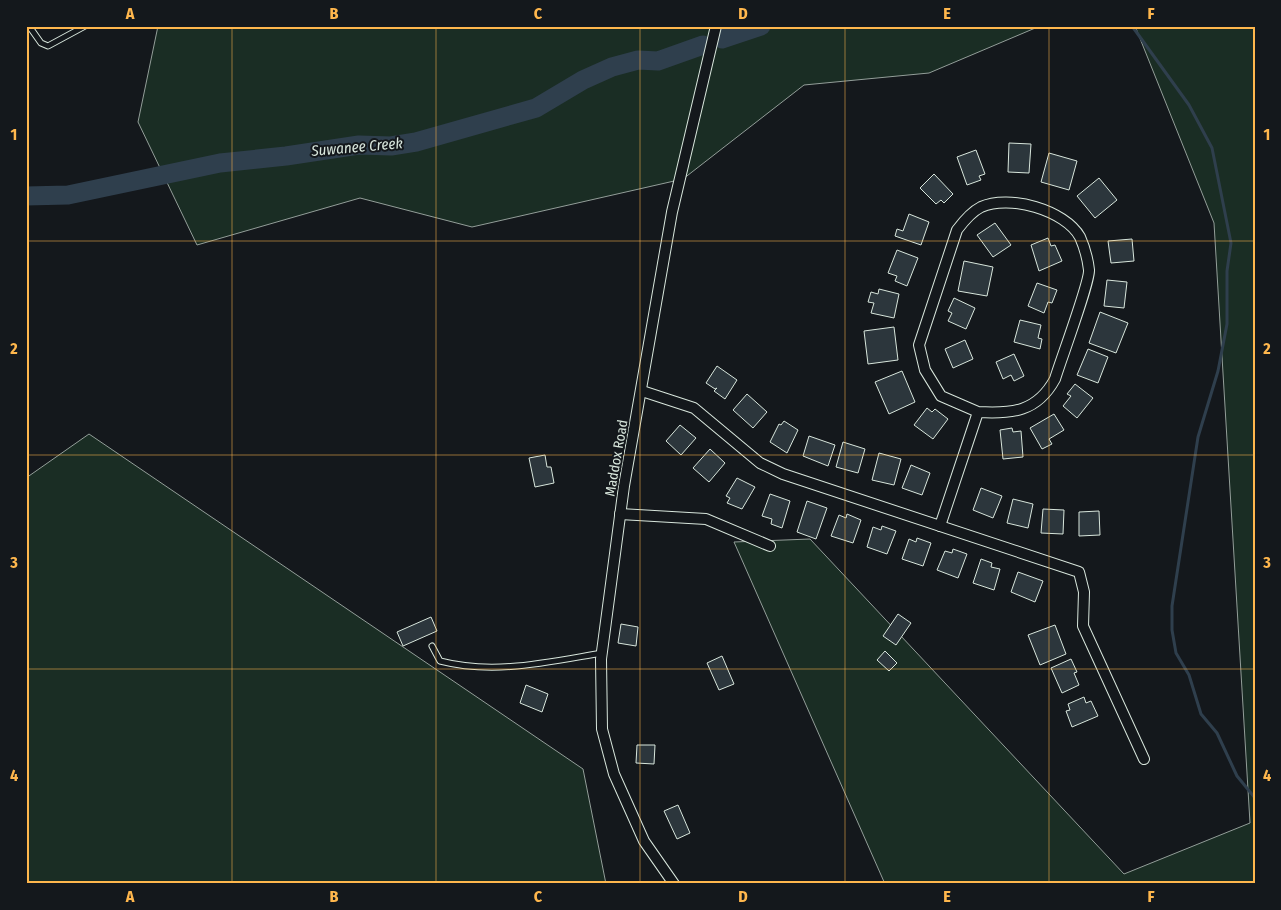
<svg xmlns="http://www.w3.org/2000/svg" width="1281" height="910" viewBox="0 0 1281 910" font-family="'Fira Sans Condensed',sans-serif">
  <rect width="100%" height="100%" fill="#14181c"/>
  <g fill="#1a2d24" stroke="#939e99">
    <polygon points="158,26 1040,26 929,73 804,85 683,179 472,227 360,198 197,245 138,122"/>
    <polygon points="1135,26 1255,26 1255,884 885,884 734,542 810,539 1124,874 1250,823 1214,223"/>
    <polygon points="89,434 583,769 606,884 26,884 26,478"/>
  </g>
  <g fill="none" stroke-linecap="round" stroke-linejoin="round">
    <polyline stroke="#2f3f4d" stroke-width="3" points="1132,26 1189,105 1212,148 1231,243 1227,271 1227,324 1218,371 1198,437 1172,606 1172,630 1176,653 1189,675 1201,714 1217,733 1237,776 1255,798"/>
    <g stroke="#2f3f4d" stroke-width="19">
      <polyline points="722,39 761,26"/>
      <polyline points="26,196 68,195 220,163 286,156 359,145 391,146 416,142 536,108 583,80 612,67 638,60 658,61 703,45"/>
    </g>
  </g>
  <g fill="#2c363c" stroke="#d8e6dc">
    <polygon points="1009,143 1031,144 1029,173 1008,172"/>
    <polygon points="976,150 985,174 979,176 981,180 967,185 957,157"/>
    <polygon points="1049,153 1077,161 1069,190 1041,182"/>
    <polygon points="934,174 953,194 944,203 941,200 936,204 920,188"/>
    <polygon points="1099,178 1117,200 1095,218 1077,196"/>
    <polygon points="909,214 929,222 921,245 895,236 897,229 903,231"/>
    <polygon points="995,223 1011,245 993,257 977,235"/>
    <polygon points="1048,238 1051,246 1055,245 1062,261 1039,271 1031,245"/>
    <polygon points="1132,239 1134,261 1111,263 1108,241"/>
    <polygon points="897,250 918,258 907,286 895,281 897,276 888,273"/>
    <polygon points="964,261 993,267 987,296 958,291"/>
    <polygon points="1107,280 1127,282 1124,308 1104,306"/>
    <polygon points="1037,283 1057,290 1052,303 1048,302 1044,313 1028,306"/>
    <polygon points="879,289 899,294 894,318 871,313 874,303 868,302 871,292 878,294"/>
    <polygon points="954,298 975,308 966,329 948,321 952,313 948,311"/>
    <polygon points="1100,312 1128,323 1116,353 1089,343"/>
    <polygon points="1020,320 1041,325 1038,338 1042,339 1040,349 1014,342"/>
    <polygon points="894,327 898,360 868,364 864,331"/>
    <polygon points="965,340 973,359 953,368 945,349"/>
    <polygon points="1088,349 1108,357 1098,383 1077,375"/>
    <polygon points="1014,354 1024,376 1014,381 1011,375 1003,379 996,362"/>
    <polygon points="717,366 737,380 725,399 714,391 717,388 715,389 706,383"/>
    <polygon points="902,371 915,402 889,414 875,382"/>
    <polygon points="1075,384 1093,398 1077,418 1063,406 1071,396 1067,394"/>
    <polygon points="747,394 767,412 753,428 733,410"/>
    <polygon points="927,408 932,412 935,409 948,419 933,439 914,425"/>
    <polygon points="1054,414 1064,430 1049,439 1052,444 1042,449 1030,428"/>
    <polygon points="784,421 798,430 787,453 770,442 779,424 781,425"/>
    <polygon points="680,425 696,438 681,455 666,441"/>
    <polygon points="1012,428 1013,432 1021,431 1023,457 1003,459 1000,430"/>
    <polygon points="809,436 835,445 828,466 803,456"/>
    <polygon points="843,442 865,449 858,473 836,467"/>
    <polygon points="710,449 725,463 709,482 693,468"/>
    <polygon points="879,453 901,459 894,485 872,480"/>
    <polygon points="545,455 547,467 551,467 554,483 535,487 529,458"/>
    <polygon points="911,465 930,473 922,495 902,488"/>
    <polygon points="737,478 755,487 742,509 727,503 730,498 726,496"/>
    <polygon points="981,488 1002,496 993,518 973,510"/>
    <polygon points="770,494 790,501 782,528 771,524 772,519 762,516"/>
    <polygon points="1013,499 1033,504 1028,528 1007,523"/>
    <polygon points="807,501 827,508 816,539 797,532"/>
    <polygon points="1043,509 1064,510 1063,534 1041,533"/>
    <polygon points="1099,511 1100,535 1079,536 1079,512"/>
    <polygon points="847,514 861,520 853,543 831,536 839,515 846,518"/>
    <polygon points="882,526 896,531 887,554 867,547 873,527 881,530"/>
    <polygon points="917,538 931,543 923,566 902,559 909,539 916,542"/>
    <polygon points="953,549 967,554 958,578 937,570 945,551 952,553"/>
    <polygon points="981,559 992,563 991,567 1000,569 994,590 973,583"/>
    <polygon points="1018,572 1043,581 1035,602 1011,592"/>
    <polygon points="898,614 911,623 896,645 883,636"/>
    <polygon points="431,617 437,631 403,646 397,632"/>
    <polygon points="621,624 638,627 636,646 618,643"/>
    <polygon points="1055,625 1066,654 1040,665 1028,635"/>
    <polygon points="885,651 897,663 889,671 877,660"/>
    <polygon points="722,656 734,684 719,690 707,663"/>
    <polygon points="1071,659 1077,672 1074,673 1079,685 1062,693 1051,668"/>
    <polygon points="526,685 548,694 542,712 520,703"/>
    <polygon points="1084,697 1086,703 1091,701 1098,716 1072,727 1066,711 1070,710 1068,704"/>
    <polygon points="637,745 655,745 654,764 636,763"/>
    <polygon points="678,805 690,833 677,839 664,811"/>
  </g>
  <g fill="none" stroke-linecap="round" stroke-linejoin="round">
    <defs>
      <g id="lane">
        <polyline points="29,26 41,43 48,46 85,26"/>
        <path d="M432,646L440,661C494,675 548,662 602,653"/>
      </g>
      <g id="street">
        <polyline points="642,391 694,408 760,463 783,474 1079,572 1084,592 1083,626 1144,759"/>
        <polyline points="620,514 706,519 770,546"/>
        <path d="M940,526L978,412C1012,414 1037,412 1055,379C1060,362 1090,282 1089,270C1088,261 1084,246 1080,237C1065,210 1009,194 981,207C971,212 963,222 957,230L919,345L925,370L941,396L978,412"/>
        <polyline points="674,884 644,841 614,774 602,729 601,659 624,486 672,212 716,26"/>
      </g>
    </defs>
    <use href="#lane" stroke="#d8e6dc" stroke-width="7"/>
    <use href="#street" stroke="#d8e6dc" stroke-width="12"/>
    <use href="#lane" stroke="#14181c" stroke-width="5"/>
    <use href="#street" stroke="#14181c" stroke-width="10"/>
  </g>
  <path fill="none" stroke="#ffb74d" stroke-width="1" stroke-opacity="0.55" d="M232,26V884M436,26V884M640,26V884M845,26V884M1049,26V884M26,241H1255M26,455H1255M26,669H1255"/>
  <g text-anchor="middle" stroke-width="4" stroke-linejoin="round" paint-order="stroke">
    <g font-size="14" fill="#d8e6dc" stroke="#14181c">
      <text transform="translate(616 458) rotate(-80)" y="5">Maddox Road</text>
    </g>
    <g font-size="15" font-style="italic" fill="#d8e6dc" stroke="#14181c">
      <text transform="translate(357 147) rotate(-5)" y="5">Suwanee Creek</text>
    </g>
  </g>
  <rect width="1281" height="910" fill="none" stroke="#14181c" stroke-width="55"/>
  <rect x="28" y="28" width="1226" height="854" fill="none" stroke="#ffb74d" stroke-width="2"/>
  <g font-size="16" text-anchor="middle" font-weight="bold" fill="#ffb74d">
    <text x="130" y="19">A</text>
    <text x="334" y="19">B</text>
    <text x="538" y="19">C</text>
    <text x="743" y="19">D</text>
    <text x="947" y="19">E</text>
    <text x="1151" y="19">F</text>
    <text x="14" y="140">1</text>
    <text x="1267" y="140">1</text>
    <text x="14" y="354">2</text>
    <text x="1267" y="354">2</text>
    <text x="14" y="568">3</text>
    <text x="1267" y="568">3</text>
    <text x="14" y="781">4</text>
    <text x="1267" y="781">4</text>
    <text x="130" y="902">A</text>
    <text x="334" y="902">B</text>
    <text x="538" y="902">C</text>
    <text x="743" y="902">D</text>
    <text x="947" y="902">E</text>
    <text x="1151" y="902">F</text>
  </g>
</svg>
